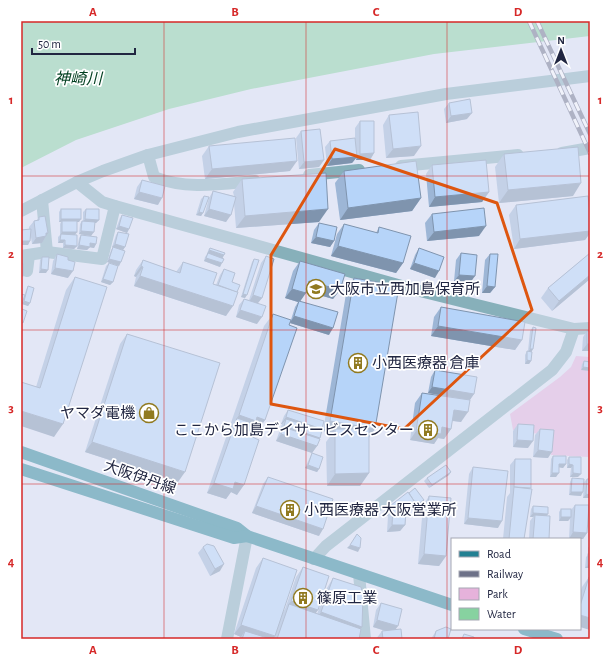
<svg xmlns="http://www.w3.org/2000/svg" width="611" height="660" viewBox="0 0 611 660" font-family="'Alegreya Sans','Noto Sans JP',sans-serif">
  <rect width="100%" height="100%" fill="#e3e7f6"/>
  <polygon fill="#e6b2db" points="576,356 590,357 590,443 588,457 551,455 552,436 513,430 510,414 560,377 571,367"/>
  <polygon fill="#87d2a0" points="21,21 590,21 590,36 434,54 251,89 169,109 76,140 21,168"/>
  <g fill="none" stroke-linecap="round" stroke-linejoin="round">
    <g stroke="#87b0ba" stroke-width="12">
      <polyline points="562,153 590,148"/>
      <path d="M148,155L154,177C187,190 221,184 255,181"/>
      <polyline points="401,166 518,155"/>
      <polyline points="309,175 359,170"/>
      <polyline points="77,182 102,202 115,206 416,290 574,329 590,328"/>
      <polyline points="42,200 47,252"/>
      <polyline points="21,256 47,252 102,259 115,206"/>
      <polyline points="27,271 29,255"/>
      <polyline points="314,559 326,546 552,370 566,352 574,329"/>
      <polyline points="359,574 365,639"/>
      <polyline points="227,639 247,536"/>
    </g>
    <polyline stroke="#87b0ba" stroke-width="12" points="21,211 77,182 103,171 148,155 238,132 446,94 590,76"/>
    <g stroke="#228092" stroke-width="12">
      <polyline points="21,452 237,528 247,536 452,605"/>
      <polyline points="21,469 234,538 247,536"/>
      <polyline points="524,629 557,639"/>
    </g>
    <defs>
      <g id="rail">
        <polyline points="529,21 590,153"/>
        <polyline points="537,21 590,134"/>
      </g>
    </defs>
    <use href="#rail" stroke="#6d7188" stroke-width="4.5"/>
    <use href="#rail" stroke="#fff" stroke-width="3" stroke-dasharray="9" stroke-linecap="butt"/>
  </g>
  <g fill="#9db6d6">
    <polygon points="449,103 467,119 446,123 444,109"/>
    <polygon points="389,115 414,156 386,158 383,125"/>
    <polygon points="360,121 374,153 370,160 356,160 356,158 352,163 327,166 325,147 330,141 355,142 355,128"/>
    <polygon points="301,131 324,160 319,167 299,169 296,138"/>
    <polygon points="209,146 290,171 205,179 202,156"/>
    <polygon points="504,154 573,196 499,203 495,167"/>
    <polygon points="432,165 489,192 482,202 429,207 426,174"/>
    <polygon points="344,171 421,198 412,211 340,220 335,183"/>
    <polygon points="242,179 319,222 236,228 234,203 226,222 204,216 209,198 213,191 234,196 233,192"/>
    <polygon points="142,180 158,205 134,199 137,187"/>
    <polygon points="204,196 203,213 201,216 196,215 201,199"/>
    <polygon points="516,205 590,213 590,233 585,240 514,249 509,215"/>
    <polygon points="61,209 79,222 77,222 77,232 75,235 77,246 74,249 63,248 63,243 58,243 58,237 60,235 60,224 61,222 59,222 59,212"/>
    <polygon points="86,209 99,220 96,223 95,223 91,236 79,234 80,224 82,221 83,221 83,212"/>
    <polygon points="432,214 479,236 427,241 425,223"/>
    <polygon points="122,215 129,229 127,233 116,229 120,218"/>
    <polygon points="39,217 46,236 42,243 32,244 31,237 28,245 29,227 34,221 37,220"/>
    <polygon points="319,223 334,241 330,247 311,243 314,230"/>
    <polygon points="344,224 376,233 379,227 403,263 396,273 331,256 337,234"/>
    <polygon points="118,232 125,247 123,250 119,266 107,262 111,250 113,247 112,247 116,235"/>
    <polygon points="81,235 96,244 94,248 90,247 87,250 77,249 79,238"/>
    <polygon points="210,248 224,255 222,259 220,267 204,261 205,257 207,254 208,251"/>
    <polygon points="419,248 435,278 410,269 415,255"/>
    <polygon points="461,253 470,283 454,281 456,260"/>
    <polygon points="590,253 590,279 552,311 541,298 548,288"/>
    <polygon points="57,254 68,260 68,278 51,274 53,261"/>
    <polygon points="490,254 495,287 490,293 482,293 485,260"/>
    <polygon points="266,256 262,298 258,303 257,324 236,317 239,305 244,299 249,300 261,263"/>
    <polygon points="42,257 46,273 39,273 40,260"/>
    <polygon points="254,259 245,298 241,297 252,262"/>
    <polygon points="143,260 176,272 183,262 213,284 216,285 220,275 224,269 232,282 226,316 134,286 136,277 134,276 136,270"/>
    <polygon points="300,261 340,290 333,299 306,291 300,301 329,335 290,323 295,307 298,302 285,298 293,271"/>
    <polygon points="109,263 113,282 110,285 101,282 106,266"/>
    <polygon points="75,277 54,437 36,387 66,290"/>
    <polygon points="354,278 369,438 369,473 360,486 327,486 326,442 333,433 323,431 347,288"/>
    <polygon points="28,286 30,303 28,306 22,304 26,290"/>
    <polygon points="441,307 522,340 515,350 431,336 434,317"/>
    <polygon points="273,314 289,325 265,420 256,433 251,431 250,436 237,495 231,492 226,499 207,493 264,326"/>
    <polygon points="533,327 531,361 529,364 525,364 525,355 527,351 528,351 530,331"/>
    <polygon points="587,331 590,351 582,351 583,337"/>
    <polygon points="127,334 178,482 85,452 120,344"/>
    <polygon points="584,361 590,362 581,370 582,364"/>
    <polygon points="435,370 474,394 469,400 461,422 452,421 451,429 444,439 438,438 434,444 410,440 415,403 422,393 449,397 428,393 431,377"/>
    <polygon points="288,410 322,429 321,430 320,438 317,446 312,453 276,441 282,424 281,424 284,416"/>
    <polygon points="518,424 528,448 513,447 513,431"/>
    <polygon points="540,429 548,458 533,457 535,435"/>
    <polygon points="312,453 319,469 317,472 305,468 310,457"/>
    <polygon points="553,456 566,464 563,468 559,467 556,477 550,477 551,459"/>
    <polygon points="569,457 578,477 570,477 571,468 567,468 567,460"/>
    <polygon points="515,459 530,489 524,539 503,539 507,497 510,493 510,465"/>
    <polygon points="473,467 498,528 464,524 469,474"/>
    <polygon points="449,475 429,488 424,481 427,478"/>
    <polygon points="268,477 319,536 252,513 263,484"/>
    <polygon points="572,478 581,496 569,495 570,482"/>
    <polygon points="587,479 590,479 590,498 583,498 584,482"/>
    <polygon points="409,493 424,500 422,503 406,514 405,525 400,531 387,532 388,516 381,515"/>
    <polygon points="429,496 446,556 439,566 418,564 423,506"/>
    <polygon points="575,505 587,533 583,539 569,539 570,519 568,521 559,521 559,512 561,509 571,510"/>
    <polygon points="533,506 547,516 549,539 529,539 530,521 533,517 530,517 531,509"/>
    <polygon points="590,520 590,541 589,541 589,521"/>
    <polygon points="590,545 590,568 585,568 586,557 588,555 588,548"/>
    <polygon points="203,547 220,571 210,576 198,553"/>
    <polygon points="263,558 283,612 285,609 296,577 303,567 316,613 317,614 327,588 333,578 360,629 359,639 273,639 273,638 273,639 239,639 241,637 234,634 256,568"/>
    <polygon points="589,577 580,627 580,594 582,587"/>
    <polygon points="381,603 395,630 402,639 376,639 382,631 385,631 373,627 376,610"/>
    <polygon points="436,631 448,639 431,639"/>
  </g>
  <g fill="#7f94ae">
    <polygon points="472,113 467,119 446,123 451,116"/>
    <polygon points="421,146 414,156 386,158 393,149"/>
    <polygon points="374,153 370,160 356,160 360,154"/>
    <polygon points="357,157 352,163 327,166 332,159"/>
    <polygon points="324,160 319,167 299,169 304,162"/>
    <polygon points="297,161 290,171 205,179 212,169"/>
    <polygon points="581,183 573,196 499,203 508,190"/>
    <polygon points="139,192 162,198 158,205 134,199"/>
    <polygon points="489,192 482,202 429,207 435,197"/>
    <polygon points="421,198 412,211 340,220 348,208"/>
    <polygon points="209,209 231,215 226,222 204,216"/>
    <polygon points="328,209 319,222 236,228 245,216"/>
    <polygon points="199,212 203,213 201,216 196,215"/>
    <polygon points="61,219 81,219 79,222 62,222 62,221 61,222 59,222"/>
    <polygon points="85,219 99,220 96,223 83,222"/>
    <polygon points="119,226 129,229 127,233 116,229"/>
    <polygon points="486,226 479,236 427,241 434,232"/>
    <polygon points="81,231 94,232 91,236 79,234"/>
    <polygon points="590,231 590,233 585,240 514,249 520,239"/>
    <polygon points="62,232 77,232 74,236 61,234 60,235"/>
    <polygon points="46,233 48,233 45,237 46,236 42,243 32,244 36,238"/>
    <polygon points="316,237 334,241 330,247 311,243"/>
    <polygon points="60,240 65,240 63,243 58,243"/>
    <polygon points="21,241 30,241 28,245 21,245"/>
    <polygon points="90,243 96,244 94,248 88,247"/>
    <polygon points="115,244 125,247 123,250 112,247"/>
    <polygon points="65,245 77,246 74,249 63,248"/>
    <polygon points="79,245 90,247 87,250 77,249"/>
    <polygon points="338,246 403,263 396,273 331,256"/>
    <polygon points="209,250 224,255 222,259 207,254"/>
    <polygon points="206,258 222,263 220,267 204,261"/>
    <polygon points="109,259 121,262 119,266 107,262"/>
    <polygon points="414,263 439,271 435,278 410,269"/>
    <polygon points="141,266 143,267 136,277 134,276"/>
    <polygon points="55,268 73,271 68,278 51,274"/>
    <polygon points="41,269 48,270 46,273 39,273"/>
    <polygon points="459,275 475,276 470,283 454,281"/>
    <polygon points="590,275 590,279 552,311 559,301"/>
    <polygon points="140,276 233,306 226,316 134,286"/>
    <polygon points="103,279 113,282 110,285 101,282"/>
    <polygon points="309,281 340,290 333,299 302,290"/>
    <polygon points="487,286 495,287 490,293 482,293"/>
    <polygon points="292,289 306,293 299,303 299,301 298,302 285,298"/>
    <polygon points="243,294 247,295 245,298 241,297"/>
    <polygon points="253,295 262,298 257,304 249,302"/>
    <polygon points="24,301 30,303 28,306 22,304"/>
    <polygon points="240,310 262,317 257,324 236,317"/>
    <polygon points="294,316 333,328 329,335 290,323"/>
    <polygon points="438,326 522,340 515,350 431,336"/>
    <polygon points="587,344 590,344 590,351 582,351"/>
    <polygon points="530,349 533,349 531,353 528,352"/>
    <polygon points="527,360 531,361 529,364 525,364"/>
    <polygon points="583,367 590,368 590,371 581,370"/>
    <polygon points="432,387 474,394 470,400 428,393"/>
    <polygon points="454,410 468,412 461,422 447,420"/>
    <polygon points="21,411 63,424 54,437 21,426"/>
    <polygon points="239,415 257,417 265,420 256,433 249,430 237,418"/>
    <polygon points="286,417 322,429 318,435 286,419 282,424 281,424"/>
    <polygon points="330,421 375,429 368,439 335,429 333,433 323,431"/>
    <polygon points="284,426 320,438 315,444 283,427 279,433"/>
    <polygon points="442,427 451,429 444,439 438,438 434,444 410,440 416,431"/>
    <polygon points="281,434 317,446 312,453 276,441"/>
    <polygon points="517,440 533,441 528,448 513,447"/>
    <polygon points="92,442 185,472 178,482 85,452"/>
    <polygon points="538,450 552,452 548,458 533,457"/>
    <polygon points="559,464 566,464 563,468 557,467"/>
    <polygon points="569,464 573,465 571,468 567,468"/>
    <polygon points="308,465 319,469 317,472 305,468"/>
    <polygon points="451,472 449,475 429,488 432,485"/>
    <polygon points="369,473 360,486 327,486 335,474"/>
    <polygon points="552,473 559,473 556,477 550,477"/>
    <polygon points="573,473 581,474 578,477 570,477"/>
    <polygon points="235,482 244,485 237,495 231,492 226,499 207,493 214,483"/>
    <polygon points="571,492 583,492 581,496 569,495"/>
    <polygon points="586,494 590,495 590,498 583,498"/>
    <polygon points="424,500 422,503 401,517 406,511 416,504"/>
    <polygon points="256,506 323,529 319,536 252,513"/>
    <polygon points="386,509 393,509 388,516 381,515"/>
    <polygon points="533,513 548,514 545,518 535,515 533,517 530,517"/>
    <polygon points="561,517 571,517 568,521 559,521"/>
    <polygon points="468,518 502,521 498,528 464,524"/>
    <polygon points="392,525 405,525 400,531 387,532"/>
    <polygon points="573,532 587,533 583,539 569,539"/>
    <polygon points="350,545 360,548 358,552 347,548"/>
    <polygon points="424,554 446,556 439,566 418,564"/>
    <polygon points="224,564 220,571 210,576 215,569"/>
    <polygon points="588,565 590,565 590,568 585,568"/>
    <polygon points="291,601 318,610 311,620 288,605"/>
    <polygon points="321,612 362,627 355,637 314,622"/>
    <polygon points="580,615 590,618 590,630 580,627"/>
    <polygon points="377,620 398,626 393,633 373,627"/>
    <polygon points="241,625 275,636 273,639 247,639 245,631 241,637 234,634"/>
  </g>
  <g fill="#b6d4f9" stroke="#7f94ae">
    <polygon points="470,99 472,113 451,116 449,103"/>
    <polygon points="418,112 421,146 393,149 389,115"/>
    <polygon points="360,121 374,121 374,153 360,154"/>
    <polygon points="320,129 324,160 304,162 301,131"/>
    <polygon points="295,138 297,161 212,169 209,146"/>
    <polygon points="355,138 357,157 332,159 330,141"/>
    <polygon points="578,147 581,183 508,190 504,154"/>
    <polygon points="486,160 489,192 435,197 432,165"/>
    <polygon points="416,161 421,198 348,208 344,171"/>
    <polygon points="326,173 328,209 245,216 242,179"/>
    <polygon points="142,180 165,186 162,198 139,192"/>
    <polygon points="213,191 236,197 231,215 209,209"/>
    <polygon points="204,196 209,197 203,213 199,212"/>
    <polygon points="588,196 590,213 590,231 520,239 516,205"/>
    <polygon points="484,208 486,226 434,232 432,214"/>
    <rect x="61" y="209" width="20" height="10"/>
    <polygon points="86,209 99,209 99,220 85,219"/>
    <polygon points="122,215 133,218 129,229 119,226"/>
    <polygon points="45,216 48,233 46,233 46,236 36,238 34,221 39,220 39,217"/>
    <rect x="62" y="221" width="15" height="11"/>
    <polygon points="82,221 95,222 94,232 81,231"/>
    <polygon points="319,223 337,227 334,241 316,237"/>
    <polygon points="344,224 378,233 379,227 411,236 403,263 338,246"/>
    <polygon points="31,229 30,241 21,241 21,230"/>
    <polygon points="118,232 129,234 125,247 115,244"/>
    <polygon points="61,234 77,235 77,246 65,245 65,240 60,240"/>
    <polygon points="81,235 97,237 96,244 90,243 90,247 79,245"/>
    <polygon points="113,247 125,251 121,262 109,259"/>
    <polygon points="210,248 225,253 224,255 209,250"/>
    <polygon points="419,248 444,257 439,271 414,263"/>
    <polygon points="208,253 224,259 222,263 206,258"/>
    <polygon points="461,253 477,255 475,276 459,275"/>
    <polygon points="590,253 590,275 559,301 548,288"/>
    <polygon points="57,254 68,257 68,260 75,262 73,271 55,268"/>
    <polygon points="490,254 498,254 495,287 487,286"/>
    <polygon points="266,256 274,259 262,298 253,295"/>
    <polygon points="42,257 49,257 48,270 41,269"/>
    <polygon points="254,259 259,260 247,295 243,294"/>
    <polygon points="143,260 180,273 183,262 217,273 213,284 238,292 233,306 140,276 143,267 141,266"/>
    <polygon points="300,261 345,274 340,290 309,281 306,293 292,289"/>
    <polygon points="109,263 118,266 113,282 103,279"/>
    <rect x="21" y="264" width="2" height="12"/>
    <polygon points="224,269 235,273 232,282 240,285 237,292 218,285"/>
    <polygon points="75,277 107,287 63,424 21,411 21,382 40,388"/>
    <polygon points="354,278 399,286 375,429 330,421"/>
    <polygon points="28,286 34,288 30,303 24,301"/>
    <polygon points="21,294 25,295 21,306"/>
    <polygon points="244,299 266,306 262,317 240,310"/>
    <polygon points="299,301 338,312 333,328 294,316"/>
    <polygon points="441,307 525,322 522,340 438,326"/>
    <polygon points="22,309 27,311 23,323 21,322 21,311"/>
    <polygon points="273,314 291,320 289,325 297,328 265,420 257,417 256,421 239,415"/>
    <polygon points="533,327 536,328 533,349 530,349"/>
    <rect x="587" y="331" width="3" height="13"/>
    <polygon points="127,334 220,363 185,472 92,442"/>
    <polygon points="527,351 532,352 531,361 527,360"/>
    <polygon points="584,361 590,362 590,368 583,367"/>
    <polygon points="435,370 477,377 474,394 432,387"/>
    <polygon points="422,393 470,400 468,412 454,410 451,429 442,427 441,434 416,431"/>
    <polygon points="288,410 324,421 322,429 286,417"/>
    <polygon points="237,418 254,424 250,436 259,440 244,485 235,482 233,489 214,483"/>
    <polygon points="286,419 322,430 320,438 284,426"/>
    <polygon points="518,424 534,425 533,441 517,440"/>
    <polygon points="283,427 320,439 317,446 281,434"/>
    <polygon points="335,429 369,429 369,473 335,474"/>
    <polygon points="540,429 554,430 552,452 538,450"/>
    <polygon points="312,453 323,457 319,469 308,465"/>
    <polygon points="553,456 566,456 566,464 559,464 559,473 552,473"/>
    <polygon points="569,457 581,457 581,474 573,473 573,465 569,464"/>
    <polygon points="515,459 531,459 531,488 514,487"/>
    <polygon points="446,465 451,472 432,485 427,478"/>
    <polygon points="473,467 508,471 502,521 468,518"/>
    <polygon points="268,477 333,499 323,529 256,506"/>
    <polygon points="572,478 584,479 583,492 571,492"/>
    <polygon points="587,479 590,479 590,495 586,494"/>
    <polygon points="514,487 532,489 524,539 509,539"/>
    <polygon points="415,488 424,500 414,507 416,504 409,493"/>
    <polygon points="408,492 416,504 406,511 405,525 392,525 393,509 386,509"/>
    <polygon points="429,496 451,498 446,556 424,554"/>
    <polygon points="575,505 589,505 587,533 573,532"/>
    <polygon points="533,506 548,507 548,514 533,513"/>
    <rect x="561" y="509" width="10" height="8"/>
    <polygon points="535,515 550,516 549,539 533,539"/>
    <polygon points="357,534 361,538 360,548 350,545"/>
    <polygon points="207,544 214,546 224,564 215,569 203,547"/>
    <rect x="588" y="554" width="2" height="11"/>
    <polygon points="263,558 297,570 275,636 241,625"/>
    <polygon points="303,567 329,576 318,610 291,601"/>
    <polygon points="589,577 590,578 590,618 580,615 580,606"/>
    <polygon points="333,578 361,587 363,595 362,627 321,612"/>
    <polygon points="381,603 402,609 398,626 377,620"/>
    <polygon points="289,604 361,629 359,639 277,639"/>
    <polygon points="446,627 451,629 448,639 434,639 436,631"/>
    <polygon points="401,629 402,639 383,639 382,631"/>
    <polygon points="245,631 271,639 242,639"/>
    <polygon points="464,634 474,637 474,639 462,639"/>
  </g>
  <path d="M0 0H611V660H0ZM335,149L497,203L532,310L404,429L271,404V255Z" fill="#e3e7f6" fill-opacity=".55" fill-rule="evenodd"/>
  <path fill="none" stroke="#de560f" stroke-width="3" stroke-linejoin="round" d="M335,149L497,203L532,310L404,429L271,404V255Z"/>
  <path fill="none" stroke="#d62828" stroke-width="1" stroke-opacity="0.55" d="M164,21V639M306,21V639M447,21V639M21,176H590M21,330H590M21,484H590"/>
  <defs>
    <symbol id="school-ring" viewBox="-11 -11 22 22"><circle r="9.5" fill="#fff" stroke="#917a20" stroke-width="1.5"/><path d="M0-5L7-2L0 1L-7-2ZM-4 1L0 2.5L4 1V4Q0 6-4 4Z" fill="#917a20"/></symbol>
    <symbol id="building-ring" viewBox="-11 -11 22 22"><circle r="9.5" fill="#fff" stroke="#917a20" stroke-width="1.5"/><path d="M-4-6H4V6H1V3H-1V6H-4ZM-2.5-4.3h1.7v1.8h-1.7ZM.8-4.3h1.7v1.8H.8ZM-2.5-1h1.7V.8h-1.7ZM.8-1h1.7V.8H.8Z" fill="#917a20"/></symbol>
    <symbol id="shop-ring" viewBox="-11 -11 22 22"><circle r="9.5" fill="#fff" stroke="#917a20" stroke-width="1.5"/><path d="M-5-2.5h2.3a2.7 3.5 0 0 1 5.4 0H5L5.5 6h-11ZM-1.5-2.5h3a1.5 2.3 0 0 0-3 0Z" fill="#917a20"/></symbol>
  </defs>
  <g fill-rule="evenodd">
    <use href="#school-ring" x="305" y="278" width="22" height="22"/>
    <use href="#building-ring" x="347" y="352" width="22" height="22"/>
    <use href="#shop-ring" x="138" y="402" width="22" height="22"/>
    <use href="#building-ring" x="417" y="419" width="22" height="22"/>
    <use href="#building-ring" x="279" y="499" width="22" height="22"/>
    <use href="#building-ring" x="292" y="587" width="22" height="22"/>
  </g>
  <g text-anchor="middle" stroke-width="3.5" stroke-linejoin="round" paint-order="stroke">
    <g font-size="15" fill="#212641" stroke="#fff" text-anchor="start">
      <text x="330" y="294">大阪市立西加島保育所</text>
      <text x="372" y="368">小西医療器 倉庫</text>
      <text x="135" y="418" text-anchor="end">ヤマダ電機</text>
      <text x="414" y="435" text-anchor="end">ここから加島デイサービスセンター</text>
      <text x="304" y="515">小西医療器 大阪営業所</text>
      <text x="317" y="603">篠原工業</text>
    </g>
    <g font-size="15" fill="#212641" stroke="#fff">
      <text transform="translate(140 477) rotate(19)" y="5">大阪伊丹線</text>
    </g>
    <g font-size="16" font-style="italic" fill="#013f20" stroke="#fff">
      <text x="78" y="84">神崎川</text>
    </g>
  </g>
  <rect width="611" height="660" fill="none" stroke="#ffffff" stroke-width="44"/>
  <rect x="451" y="538" width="130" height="92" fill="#ffffff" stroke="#a6a8b3"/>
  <rect x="459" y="551" width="20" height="6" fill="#228092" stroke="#a6a8b3"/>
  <text x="487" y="558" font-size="12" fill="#212641">Road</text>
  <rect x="459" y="571" width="20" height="6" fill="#6d7188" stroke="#a6a8b3"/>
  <text x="487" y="578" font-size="12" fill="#212641">Railway</text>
  <rect x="459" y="588" width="20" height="12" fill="#e6b2db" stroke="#a6a8b3"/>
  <text x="487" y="598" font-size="12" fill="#212641">Park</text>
  <rect x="459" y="608" width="20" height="12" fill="#87d2a0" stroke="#a6a8b3"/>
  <text x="487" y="618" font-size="12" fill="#212641">Water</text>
  <g transform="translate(561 50)" stroke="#ffffff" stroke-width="3" paint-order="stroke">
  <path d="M0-3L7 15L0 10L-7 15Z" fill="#212641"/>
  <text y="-6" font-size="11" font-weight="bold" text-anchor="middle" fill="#212641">N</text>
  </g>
  <path d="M32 48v6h103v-6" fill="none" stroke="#212641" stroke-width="2"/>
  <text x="38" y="48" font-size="12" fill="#212641" stroke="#ffffff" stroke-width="3" paint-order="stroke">50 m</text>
  <rect x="22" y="22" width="567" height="616" fill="none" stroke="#d62828" stroke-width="1.5"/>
  <g font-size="13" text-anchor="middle" font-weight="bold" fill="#d62828">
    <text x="93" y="16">A</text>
    <text x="235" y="16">B</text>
    <text x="376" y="16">C</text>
    <text x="518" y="16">D</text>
    <text x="11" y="104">1</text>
    <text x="600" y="104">1</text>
    <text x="11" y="258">2</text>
    <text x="600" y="258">2</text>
    <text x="11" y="412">3</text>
    <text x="600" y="412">3</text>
    <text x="11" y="566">4</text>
    <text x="600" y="566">4</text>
    <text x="93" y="654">A</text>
    <text x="235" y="654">B</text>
    <text x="376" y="654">C</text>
    <text x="518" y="654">D</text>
  </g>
</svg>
